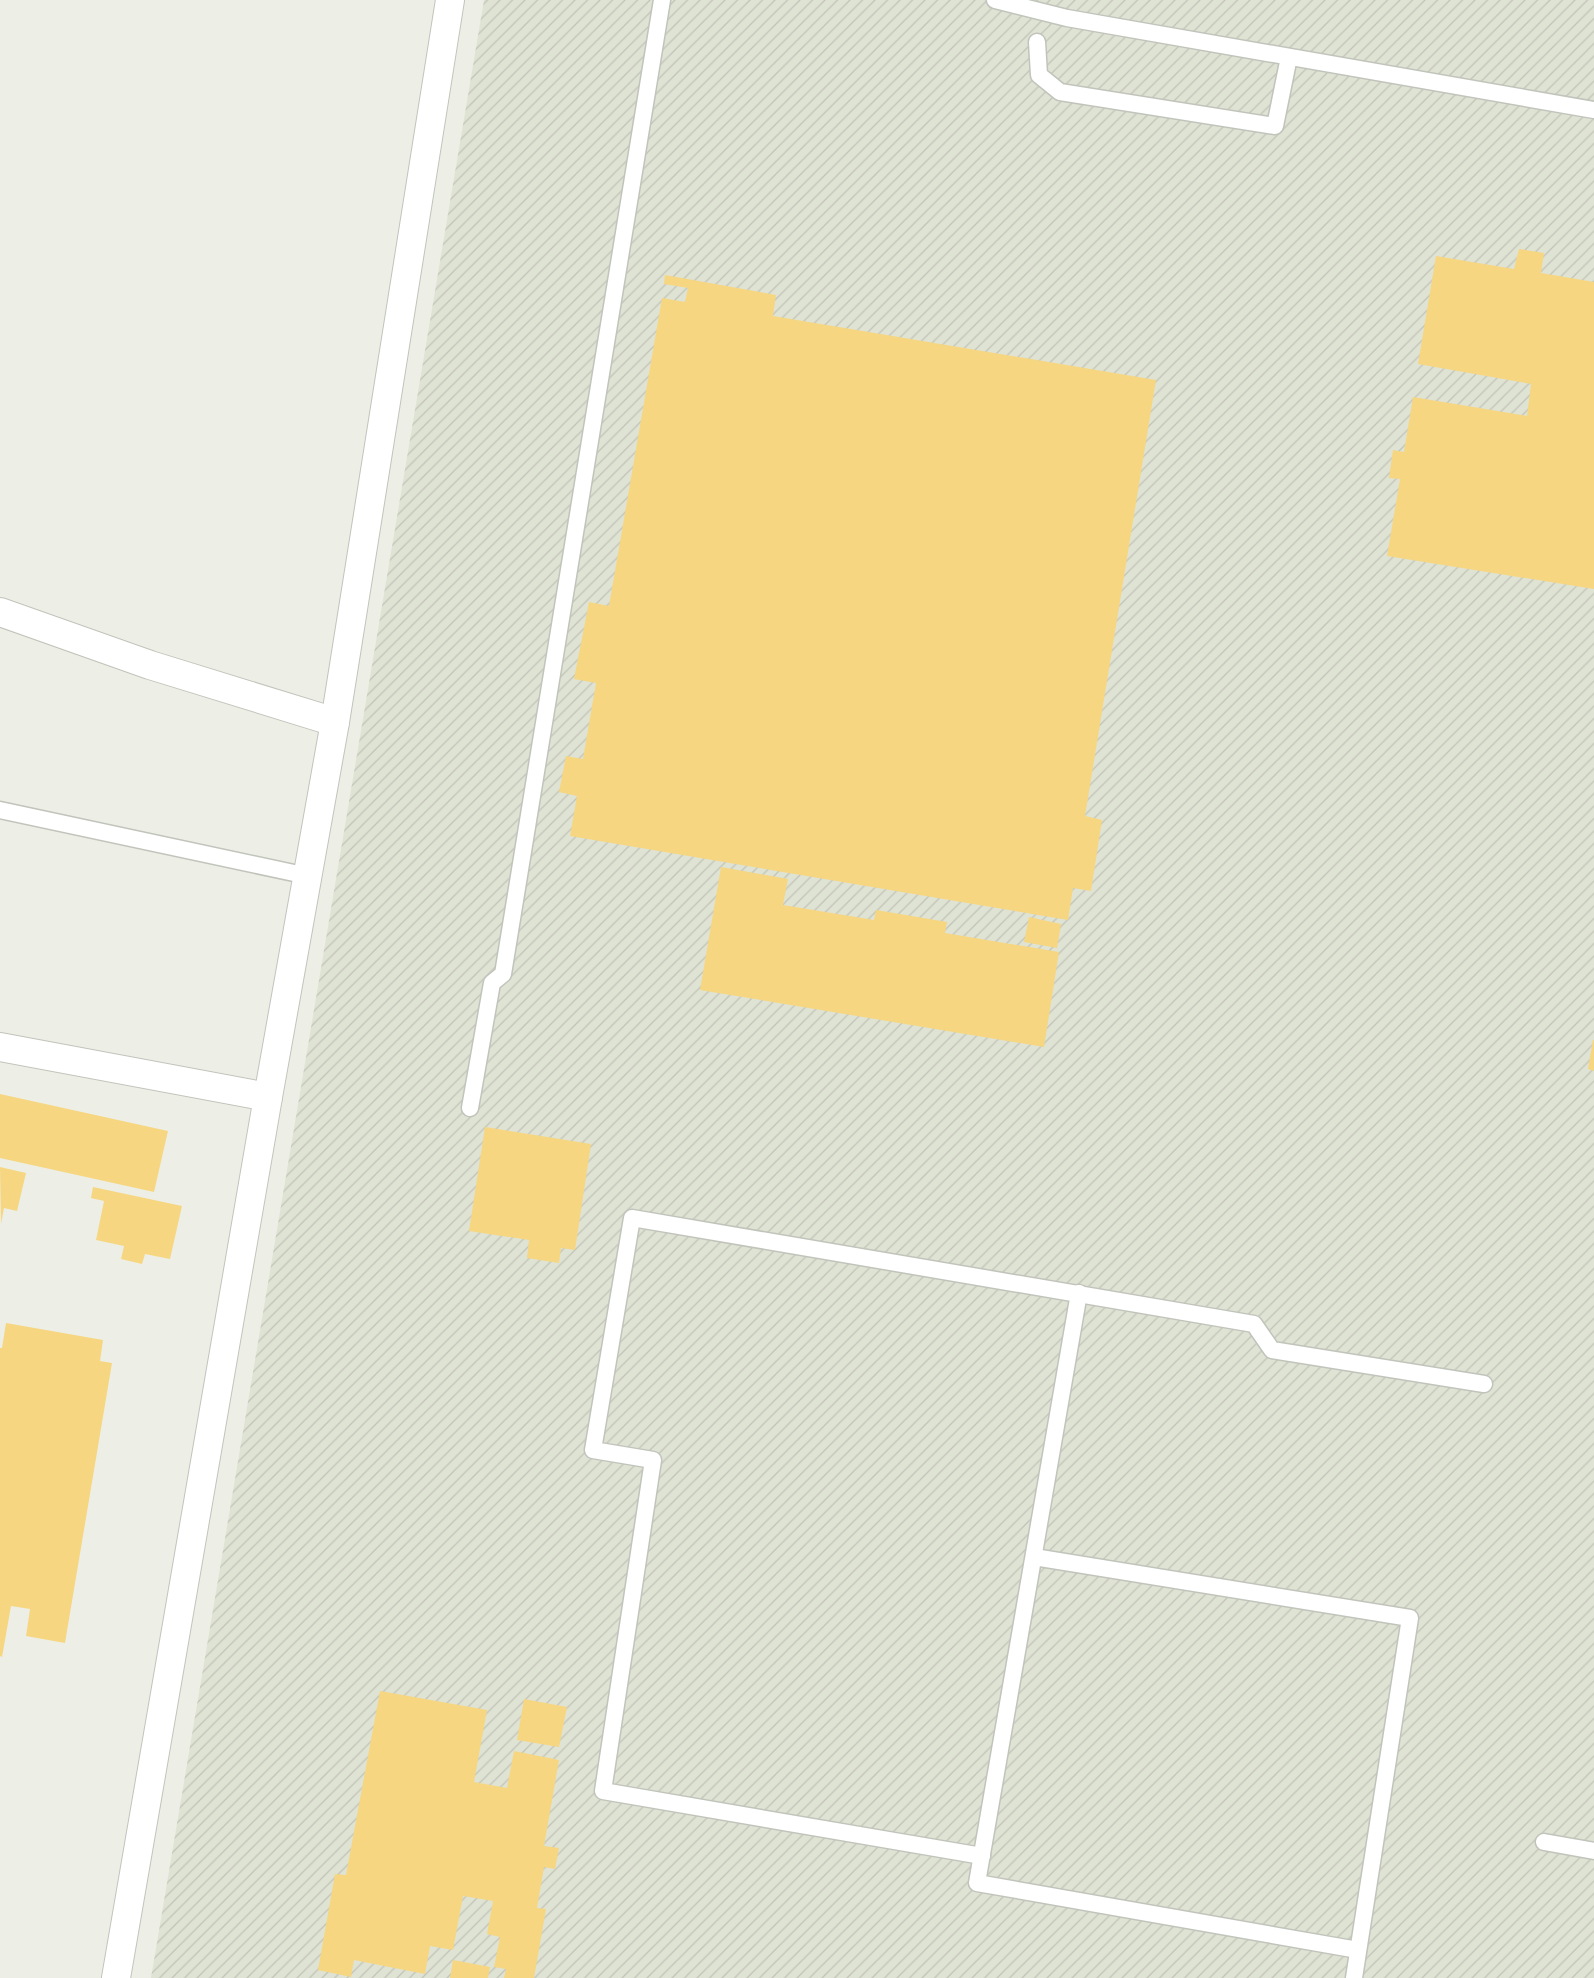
<svg xmlns="http://www.w3.org/2000/svg" width="1594" height="1978" viewBox="0 0 1594 1978" font-family="'Alegreya Sans',sans-serif">
  <defs>
    <pattern id="industrial-furrows" width="10" height="10" patternUnits="userSpaceOnUse" patternTransform="scale(1.25)"><rect width="10" height="10" fill="#dfe3d4"/><path d="M-1 1l2-2M0 10L10 0M9 11l2-2" fill="none" stroke="#c0c3b6"/></pattern>
  </defs>
  <rect width="100%" height="100%" fill="#edefe6"/>
  <polygon fill="url(#industrial-furrows)" points="484,0 1594,0 1594,1978 151,1978"/>
  <g fill="#f6d681">
    <polygon points="1519,249 1544,253 1541,273 1594,282 1594,589 1387,556 1400,479 1389,478 1393,450 1404,452 1413,397 1527,416 1531,384 1418,364 1436,256 1514,269"/>
    <polygon points="665,275 776,295 773,316 1156,380 1085,816 1102,820 1091,891 1073,888 1068,920 570,836 577,796 559,792 566,756 583,759 596,683 574,679 589,602 609,606 662,298 685,302 688,288 664,284"/>
    <polygon points="721,867 788,879 783,905 874,920 876,910 947,922 945,933 1059,952 1044,1047 700,990"/>
    <polygon points="1029,917 1061,924 1057,948 1024,942"/>
    <polygon points="1593,1040 1594,1040 1594,1071 1588,1069"/>
    <polygon points="0,1094 168,1131 154,1192 0,1158"/>
    <polygon points="485,1127 591,1144 575,1250 561,1248 559,1263 527,1258 529,1240 469,1231"/>
    <polygon points="0,1167 26,1173 17,1211 4,1208 1,1224"/>
    <polygon points="93,1187 182,1206 170,1259 145,1254 142,1264 121,1259 124,1246 96,1240 104,1201 91,1198"/>
    <polygon points="6,1323 103,1340 100,1361 112,1363 65,1643 26,1636 30,1609 11,1606 2,1657 0,1656 0,1348 2,1348"/>
    <polygon points="380,1691 487,1710 474,1782 507,1788 514,1751 559,1760 544,1846 559,1848 555,1869 544,1867 537,1908 546,1909 534,1978 504,1978 506,1969 494,1967 500,1937 487,1934 493,1901 463,1896 453,1950 430,1946 425,1974 354,1960 351,1977 318,1970 335,1874 346,1875"/>
    <polygon points="524,1699 567,1707 559,1747 517,1740"/>
    <polygon points="453,1960 490,1967 488,1978 450,1978"/>
  </g>
  <g fill="none" stroke-linecap="round" stroke-linejoin="round">
    <defs>
      <g id="lane">
        <polyline points="995,0 1067,18 1594,110"/>
        <polyline points="1037,42 1039,75 1060,92 1275,126 1289,57"/>
        <polyline points="0,810 308,876"/>
        <polyline points="470,1108 492,983 503,974 662,0"/>
        <polyline points="1079,1293 977,1883 1358,1950"/>
        <polyline points="1034,1557 1410,1618 1354,1978"/>
        <polyline points="1544,1842 1594,1851"/>
        <polyline points="982,1856 603,1791 653,1460 593,1450 632,1218 1254,1324 1272,1350 1484,1384"/>
      </g>
      <polyline id="street" points="0,612 150,665 335,722"/>
      <g id="secondary">
        <polyline points="0,1047 268,1097"/>
        <polyline points="116,1978 268,1097 335,722 450,0"/>
      </g>
    </defs>
    <use href="#lane" stroke="#c1c4bb" stroke-width="19"/>
    <use href="#street" stroke="#c1c4bb" stroke-width="30"/>
    <use href="#secondary" stroke="#c1c4bb" stroke-width="30"/>
    <use href="#lane" stroke="#fff" stroke-width="16"/>
    <use href="#street" stroke="#fff" stroke-width="28"/>
    <use href="#secondary" stroke="#fff" stroke-width="28"/>
  </g>
</svg>
